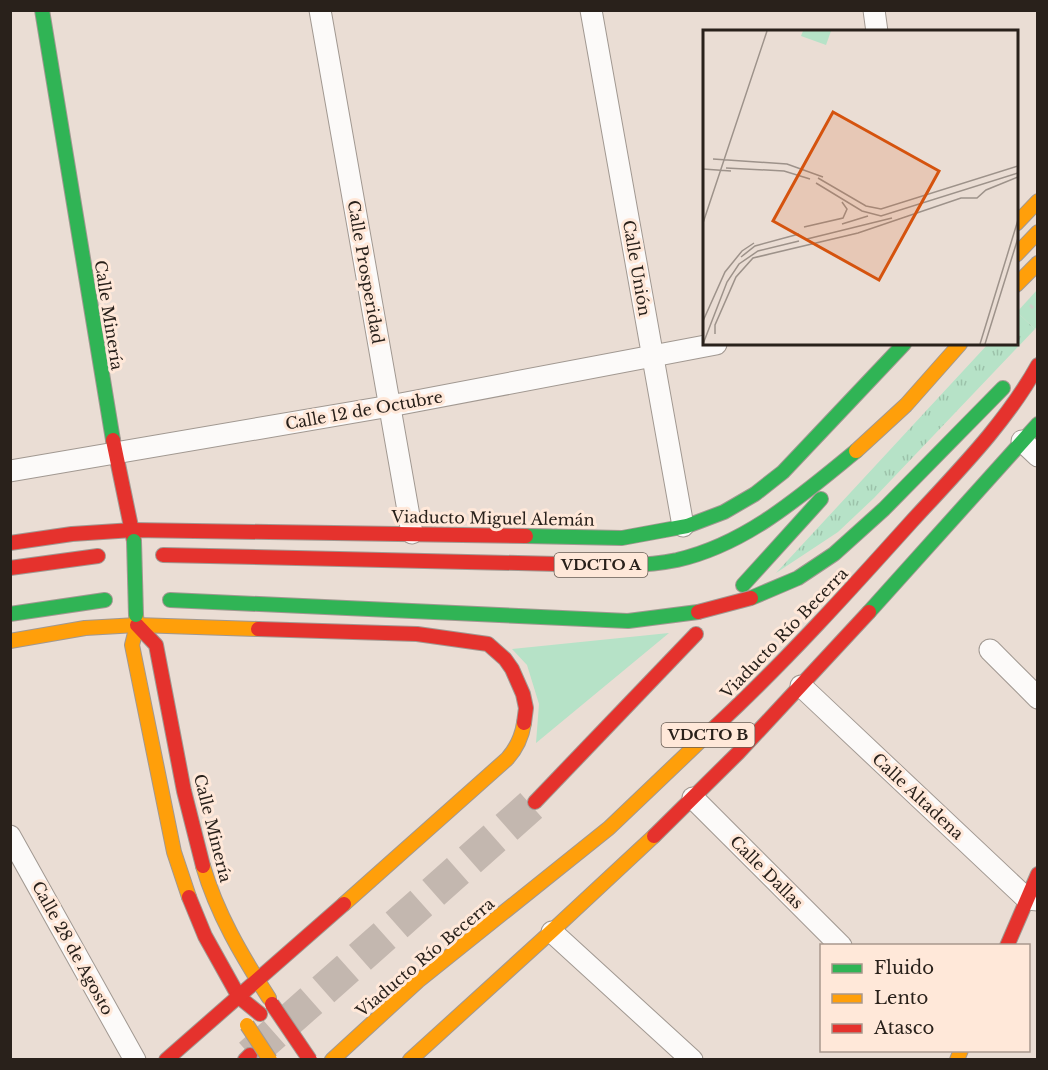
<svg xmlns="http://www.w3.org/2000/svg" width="1048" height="1070" viewBox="0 0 1048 1070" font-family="'Libre Baskerville',serif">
  <defs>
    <pattern id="grass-tufts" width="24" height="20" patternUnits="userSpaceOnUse" patternTransform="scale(1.5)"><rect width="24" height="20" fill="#b6e2c7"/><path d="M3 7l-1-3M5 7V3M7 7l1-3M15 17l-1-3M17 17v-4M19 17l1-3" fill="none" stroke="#9cc2aa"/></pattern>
  </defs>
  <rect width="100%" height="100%" fill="#eaddd4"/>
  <polygon fill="url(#grass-tufts)" points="1017,312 1035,329 874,498 838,532 776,573 988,344 1016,344"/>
  <g fill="#b6e2c7">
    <polygon points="1037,290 1037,326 1035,329 1017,312"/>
    <polygon points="669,633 536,743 539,704 527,665 512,649"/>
  </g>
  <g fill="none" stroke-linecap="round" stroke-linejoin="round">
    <polyline stroke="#c3b7af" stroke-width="33" stroke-dasharray="33 16" stroke-linecap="butt" points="250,1055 535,802"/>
    <defs>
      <g id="street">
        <polyline points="320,10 412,533"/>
        <polyline points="591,10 683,526"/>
        <polyline points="874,10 877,32"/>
        <polyline points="1022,441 1038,456"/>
        <polyline points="10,471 390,406 716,344"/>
        <polyline points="990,650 1038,698"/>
        <polyline points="801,686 1027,899 1038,900"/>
        <polyline points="693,798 841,946"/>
        <polyline points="10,836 135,1060"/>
        <polyline points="552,932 692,1060"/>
      </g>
      <g id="fast">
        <polyline points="42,10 113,440"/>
        <polyline points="526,536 622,538 687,526 724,512 755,494 783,472 904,344"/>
        <path d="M558,564C597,565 638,568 677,560C747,544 802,495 856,451"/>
        <polyline points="743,585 821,499"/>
        <polyline points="751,598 798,578 834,554 884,509 1003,388"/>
        <polyline points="170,600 628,621 698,612"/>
        <polyline points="869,612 1038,424"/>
        <polyline points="10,614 105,600"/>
      </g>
      <g id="slow">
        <polyline points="1016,224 1038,201"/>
        <polyline points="1016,255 1038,232"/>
        <polyline points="1016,285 1038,263"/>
        <polyline points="856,451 906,405 960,344"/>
        <polyline points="136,615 137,625 132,645 174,852 189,897"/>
        <polyline points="10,641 85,628 137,625 258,629"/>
        <path d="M203,866C217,914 242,956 269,998"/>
        <path d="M344,904L507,759C516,749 522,736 524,723"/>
        <polyline points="332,1060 418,981 609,828 716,726"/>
        <polyline points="410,1060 553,930 654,836"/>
        <polyline points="957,1060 961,1050"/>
      </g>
      <g id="jam">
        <polyline points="113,440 134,541"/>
        <polyline points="10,543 72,534 133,530 526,536"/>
        <polyline points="163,555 558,564"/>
        <polyline points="10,568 98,556"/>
        <polyline points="137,625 156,645 184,791 203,866"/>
        <polyline points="258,629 417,634 488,644 505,659 512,669 523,694 526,708 524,723"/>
        <path d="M716,726C785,662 849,591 912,521C957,472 1006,423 1038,365"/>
        <polyline points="535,802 696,634"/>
        <polyline points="654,836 738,753 869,612"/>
        <polyline points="189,897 205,936 239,997 260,1014"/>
        <polyline points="1007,946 1038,874"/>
        <polyline points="166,1060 344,904"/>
        <polyline points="245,1060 250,1055"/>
      </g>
    </defs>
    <use href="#street" stroke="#a19891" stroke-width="23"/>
    <use href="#fast" stroke="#a19891" stroke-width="16"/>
    <use href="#slow" stroke="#a19891" stroke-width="16"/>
    <use href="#jam" stroke="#a19891" stroke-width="16"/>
    <polyline stroke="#d0ccc9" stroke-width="3" stroke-dasharray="4.5 4.5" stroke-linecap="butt" points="1032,305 1031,306 1038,313"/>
    <use href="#street" stroke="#fcfaf9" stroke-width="21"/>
    <use href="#fast" stroke="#30b455" stroke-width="14"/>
    <use href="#slow" stroke="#ff9f0a" stroke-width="14"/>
    <use href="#jam" stroke="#e5322d" stroke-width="14"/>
    <defs>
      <polyline id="fast-bridge" points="134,541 136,615"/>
      <polyline id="slow-bridge" points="247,1025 270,1060"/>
      <g id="jam-bridge">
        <polyline points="698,612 751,598"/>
        <polyline points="272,1004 310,1060"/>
      </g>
    </defs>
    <use href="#fast-bridge" stroke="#a19891" stroke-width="16" stroke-linecap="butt"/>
    <use href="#slow-bridge" stroke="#a19891" stroke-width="16" stroke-linecap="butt"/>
    <use href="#jam-bridge" stroke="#a19891" stroke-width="16" stroke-linecap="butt"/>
    <use href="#fast-bridge" stroke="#30b455" stroke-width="14"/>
    <use href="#slow-bridge" stroke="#ff9f0a" stroke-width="14"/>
    <use href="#jam-bridge" stroke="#e5322d" stroke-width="14"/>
  </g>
  <g text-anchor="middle" stroke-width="6" stroke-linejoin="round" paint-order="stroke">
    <g fill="#ffe8d9" stroke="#695d54" stroke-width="1.5">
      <rect x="554.5" y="553" width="93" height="24" rx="4.5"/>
      <rect x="661.5" y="723" width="93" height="24" rx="4.5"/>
    </g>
    <g font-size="15" font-weight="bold" fill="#29211b">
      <text x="601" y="570">VDCTO A</text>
      <text x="708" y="740">VDCTO B</text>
    </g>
    <g font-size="16" fill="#29211b" stroke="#ffe8d9">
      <text transform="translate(637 268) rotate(80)" y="6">Calle Unión</text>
      <text transform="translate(366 272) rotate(80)" y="6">Calle Prosperidad</text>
      <text transform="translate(109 315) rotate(81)" y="6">Calle Minería</text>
      <text transform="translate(364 410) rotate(-10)" y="6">Calle 12 de Octubre</text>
      <text transform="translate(493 518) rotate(1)" y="6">Viaducto Miguel Alemán</text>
      <text transform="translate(784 633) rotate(-46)" y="6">Viaducto Río Becerra</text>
      <text transform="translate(918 796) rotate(43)" y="6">Calle Altadena</text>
      <text transform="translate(213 828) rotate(76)" y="6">Calle Minería</text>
      <text transform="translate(767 872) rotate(45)" y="6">Calle Dallas</text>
      <text transform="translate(73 948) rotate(61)" y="6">Calle 28 de Agosto</text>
      <text transform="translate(425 957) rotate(-40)" y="6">Viaducto Río Becerra</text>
    </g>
  </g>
  <g transform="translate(703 30)">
    <rect width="315" height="315" fill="#eaddd4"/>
    <path d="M100,1H128L123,15L98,6Z" fill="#b6e2c7"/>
    <path fill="none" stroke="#9d928a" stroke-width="1.5" d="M10,129L84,134L120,147M23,138L81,141L107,149M0,139L28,141M115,148L163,176L178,179L315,136M113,153L159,181L178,186L315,143M0,193L64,1M139,194L165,186M101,197L140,188L144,179L139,172M104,209L189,188M38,227L52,216L96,204M0,291L22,242L39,221L51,213M12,304V295L33,247L50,228L155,203L258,168H274L283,160L315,147M0,314L24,252L36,234L55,221L96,211M277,314L315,190M282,314L315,208"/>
    <path fill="#d5530e" fill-opacity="0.15" stroke="#d5530e" stroke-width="3" d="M130,82L236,141L176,250L70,191Z"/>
    <rect width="315" height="315" fill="none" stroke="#29211b" stroke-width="3"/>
  </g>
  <rect width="1048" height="1070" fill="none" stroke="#29211b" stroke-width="24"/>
  <rect x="820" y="944" width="210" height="108" fill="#ffe8d9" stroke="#a9988d" stroke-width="1.5"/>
  <rect x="832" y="964" width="30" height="9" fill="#30b455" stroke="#a9988d" stroke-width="1.5"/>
  <text x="874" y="974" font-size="18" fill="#29211b">Fluido</text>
  <rect x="832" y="994" width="30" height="9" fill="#ff9f0a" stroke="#a9988d" stroke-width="1.5"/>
  <text x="874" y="1004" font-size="18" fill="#29211b">Lento</text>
  <rect x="832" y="1024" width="30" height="9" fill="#e5322d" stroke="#a9988d" stroke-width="1.5"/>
  <text x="874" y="1034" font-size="18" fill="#29211b">Atasco</text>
</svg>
